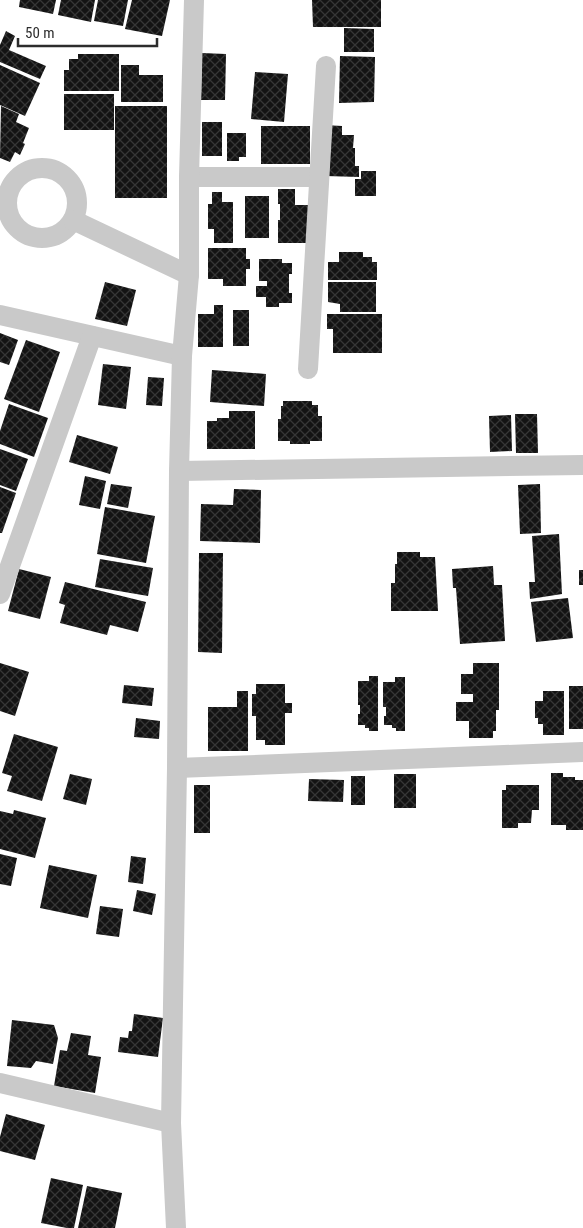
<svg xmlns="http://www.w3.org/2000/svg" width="583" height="1228" viewBox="0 0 583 1228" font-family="'Roboto Condensed',sans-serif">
  <defs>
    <pattern id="building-cross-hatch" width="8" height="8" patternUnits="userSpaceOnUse" patternTransform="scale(1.25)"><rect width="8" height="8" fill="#131313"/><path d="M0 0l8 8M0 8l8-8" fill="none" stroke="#363636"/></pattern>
  </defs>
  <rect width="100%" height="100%" fill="#fff"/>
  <g fill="url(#building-cross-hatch)">
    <polygon points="20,0 56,0 53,14 19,7"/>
    <polygon points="61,0 95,0 91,22 58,15"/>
    <polygon points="98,0 128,0 123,26 94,21"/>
    <polygon points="132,0 170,0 162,36 125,29"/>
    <polygon points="312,0 381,0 381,27 313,27"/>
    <polygon points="344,28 374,29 374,52 344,52"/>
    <polygon points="6,31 15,36 9,50 46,66 40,79 0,62 0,45"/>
    <polygon points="202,53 226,54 225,100 201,100"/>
    <polygon points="78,54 119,54 119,91 64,91 64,70 69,70 69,59 78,59"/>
    <polygon points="340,56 375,57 374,102 339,103"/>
    <polygon points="0,65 40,83 25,116 0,105"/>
    <polygon points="121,65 139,65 139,75 163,75 163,102 121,102"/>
    <polygon points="255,72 288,74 284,122 251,119"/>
    <rect x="64" y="94" width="50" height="36"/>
    <polygon points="1,106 19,114 16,122 29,128 23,143 25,144 20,155 15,152 10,162 0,158"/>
    <rect x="115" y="106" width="52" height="92"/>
    <rect x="202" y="122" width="20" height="34"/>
    <polygon points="325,125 342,126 342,135 354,135 353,148 355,148 355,166 359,166 359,177 325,176"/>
    <rect x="261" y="126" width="49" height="38"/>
    <polygon points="227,133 246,133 246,157 239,157 239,161 227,161"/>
    <polygon points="361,171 376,171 376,196 355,196 355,179 361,179"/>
    <polygon points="278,189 295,189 295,205 312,205 312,243 278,243 278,220 280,220 280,204 278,204"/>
    <polygon points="212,192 222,192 222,202 233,202 233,243 214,243 214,229 208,229 208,204 212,204"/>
    <rect x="245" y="196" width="24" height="42"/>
    <polygon points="208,248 246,248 246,259 250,259 250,269 246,269 246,286 223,286 223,279 208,279"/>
    <polygon points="339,252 363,252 363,257 372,257 372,262 377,262 377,280 328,280 328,262 339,262"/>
    <polygon points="259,259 282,259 282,263 292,263 292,274 289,274 289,293 292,293 292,303 279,303 279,307 266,307 266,297 256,297 256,286 267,286 267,281 259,281"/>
    <polygon points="105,282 136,290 127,326 95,319"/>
    <polygon points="328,282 376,282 376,312 340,312 340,304 328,302"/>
    <polygon points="214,305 223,305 223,347 198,347 198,314 214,314"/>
    <rect x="233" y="310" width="16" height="36"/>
    <polygon points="327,314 382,314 382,353 333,353 333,329 327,329"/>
    <polygon points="0,333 18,340 9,365 0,362"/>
    <polygon points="26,340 60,352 39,412 4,399"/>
    <polygon points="103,364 131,367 126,409 98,405"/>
    <polygon points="212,370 266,374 264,406 210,402"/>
    <polygon points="148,377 164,378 162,406 146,405"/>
    <polygon points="283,401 312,401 312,405 318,405 318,416 322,416 322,441 310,441 310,444 290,444 290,441 278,441 278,419 281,419 281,406 283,406"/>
    <polygon points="9,404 48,418 34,457 0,444 0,431"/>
    <polygon points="229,411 255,411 255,449 207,449 207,421 217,421 217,418 229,418"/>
    <polygon points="515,414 537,414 538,453 516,453"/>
    <polygon points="511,415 512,451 490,452 489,416"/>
    <polygon points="77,435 118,447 110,474 69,462"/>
    <polygon points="0,449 28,459 16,491 0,485"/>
    <polygon points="85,476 106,481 100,509 79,505"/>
    <polygon points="111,484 132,487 128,508 107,504"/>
    <polygon points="540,484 541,533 520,534 518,485"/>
    <polygon points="0,487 16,493 2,533 0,533"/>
    <polygon points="234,489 261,490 260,543 200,541 201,504 233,505"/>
    <polygon points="105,507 155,516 146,563 97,554"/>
    <polygon points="559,534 562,594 530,599 529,582 535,582 532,536"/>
    <polygon points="397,552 420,552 420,557 435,557 438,611 391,611 391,583 395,583 395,564 397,564"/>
    <polygon points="199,553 223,553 222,653 198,652"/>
    <polygon points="100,559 153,568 148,596 95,587"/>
    <polygon points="493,566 494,585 502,585 505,641 460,644 456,588 453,588 452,569"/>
    <polygon points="19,569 51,577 40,619 8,611"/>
    <rect x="579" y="570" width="4" height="15"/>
    <polygon points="65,582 146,602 138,632 110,625 107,635 60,623 65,605 59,603"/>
    <polygon points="568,598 573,638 536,642 531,602"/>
    <polygon points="0,663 29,672 15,716 0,711"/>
    <polygon points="473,663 499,663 499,710 496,710 496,731 493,731 493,738 469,738 469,721 456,721 456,702 473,702 473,694 461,694 461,674 473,674"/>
    <polygon points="369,676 378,676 378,731 369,731 369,728 365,728 365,725 358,725 358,714 360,714 360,705 358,705 358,681 369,681"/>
    <polygon points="395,677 405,677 405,731 396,731 396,728 392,728 392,725 384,725 384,716 386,716 386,707 383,707 383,682 395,682"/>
    <polygon points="256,684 285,684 285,703 292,703 292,713 285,713 285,745 265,745 265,740 256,740 256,716 252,716 252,694 256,694"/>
    <polygon points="124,685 154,688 152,706 122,703"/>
    <rect x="569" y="686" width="14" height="43"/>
    <polygon points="237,691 248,691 248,751 208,751 208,707 237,707"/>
    <polygon points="543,691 564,691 564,735 543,735 543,724 538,724 538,718 535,718 535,701 543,701"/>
    <polygon points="136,718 160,721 159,739 134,737"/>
    <polygon points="14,734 58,747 42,801 7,791 12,776 2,773"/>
    <polygon points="551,773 563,773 563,777 575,777 575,780 583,780 583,830 566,830 566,825 551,825"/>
    <polygon points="70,774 92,779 86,805 63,799"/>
    <rect x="394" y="774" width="22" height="34"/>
    <rect x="351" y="776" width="14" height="29"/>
    <polygon points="309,779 344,780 343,802 308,801"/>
    <rect x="194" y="785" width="16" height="48"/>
    <polygon points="506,785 539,785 539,810 532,810 531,823 518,823 518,828 502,828 502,790 506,790"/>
    <polygon points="14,810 46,818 35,858 0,849 0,811 13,814"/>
    <polygon points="0,854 17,858 11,886 0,884"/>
    <polygon points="131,856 146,858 143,884 128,882"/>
    <polygon points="49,865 97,875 88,918 40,908"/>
    <polygon points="137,890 156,894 152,915 133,911"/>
    <polygon points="100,906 123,909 119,937 96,934"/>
    <polygon points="134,1014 163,1018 158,1057 118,1052 120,1037 128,1038 129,1031 132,1031"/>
    <polygon points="12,1020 54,1025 58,1038 53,1064 36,1061 31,1068 7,1066"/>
    <polygon points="71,1033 91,1036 88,1055 101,1057 95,1093 54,1086 60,1050 67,1051"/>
    <polygon points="6,1114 45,1125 35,1160 0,1151 0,1137"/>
    <polygon points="51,1178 83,1185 74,1228 67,1228 41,1223"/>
    <polygon points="87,1186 122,1193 115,1228 78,1228"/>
  </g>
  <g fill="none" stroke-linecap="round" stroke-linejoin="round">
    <g stroke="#c9c9c9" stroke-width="20">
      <circle cx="42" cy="203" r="35"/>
      <polyline points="189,177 319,177"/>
      <polyline points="73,220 189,275"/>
      <polyline points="0,315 182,356"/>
      <polyline points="308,369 326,66"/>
      <polyline points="179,471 583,465"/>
      <polyline points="0,594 92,336"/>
      <polyline points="177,768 583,752"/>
      <polyline points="0,1083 171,1123"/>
      <polyline points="176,1228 171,1123 177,768 179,471 182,356 189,275 189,177 194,0"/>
    </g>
  </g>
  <path d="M18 38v8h139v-8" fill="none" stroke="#2c2c2c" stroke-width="2.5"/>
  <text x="25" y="38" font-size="15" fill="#2c2c2c" stroke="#ffffff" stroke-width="4" paint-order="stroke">50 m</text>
</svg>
